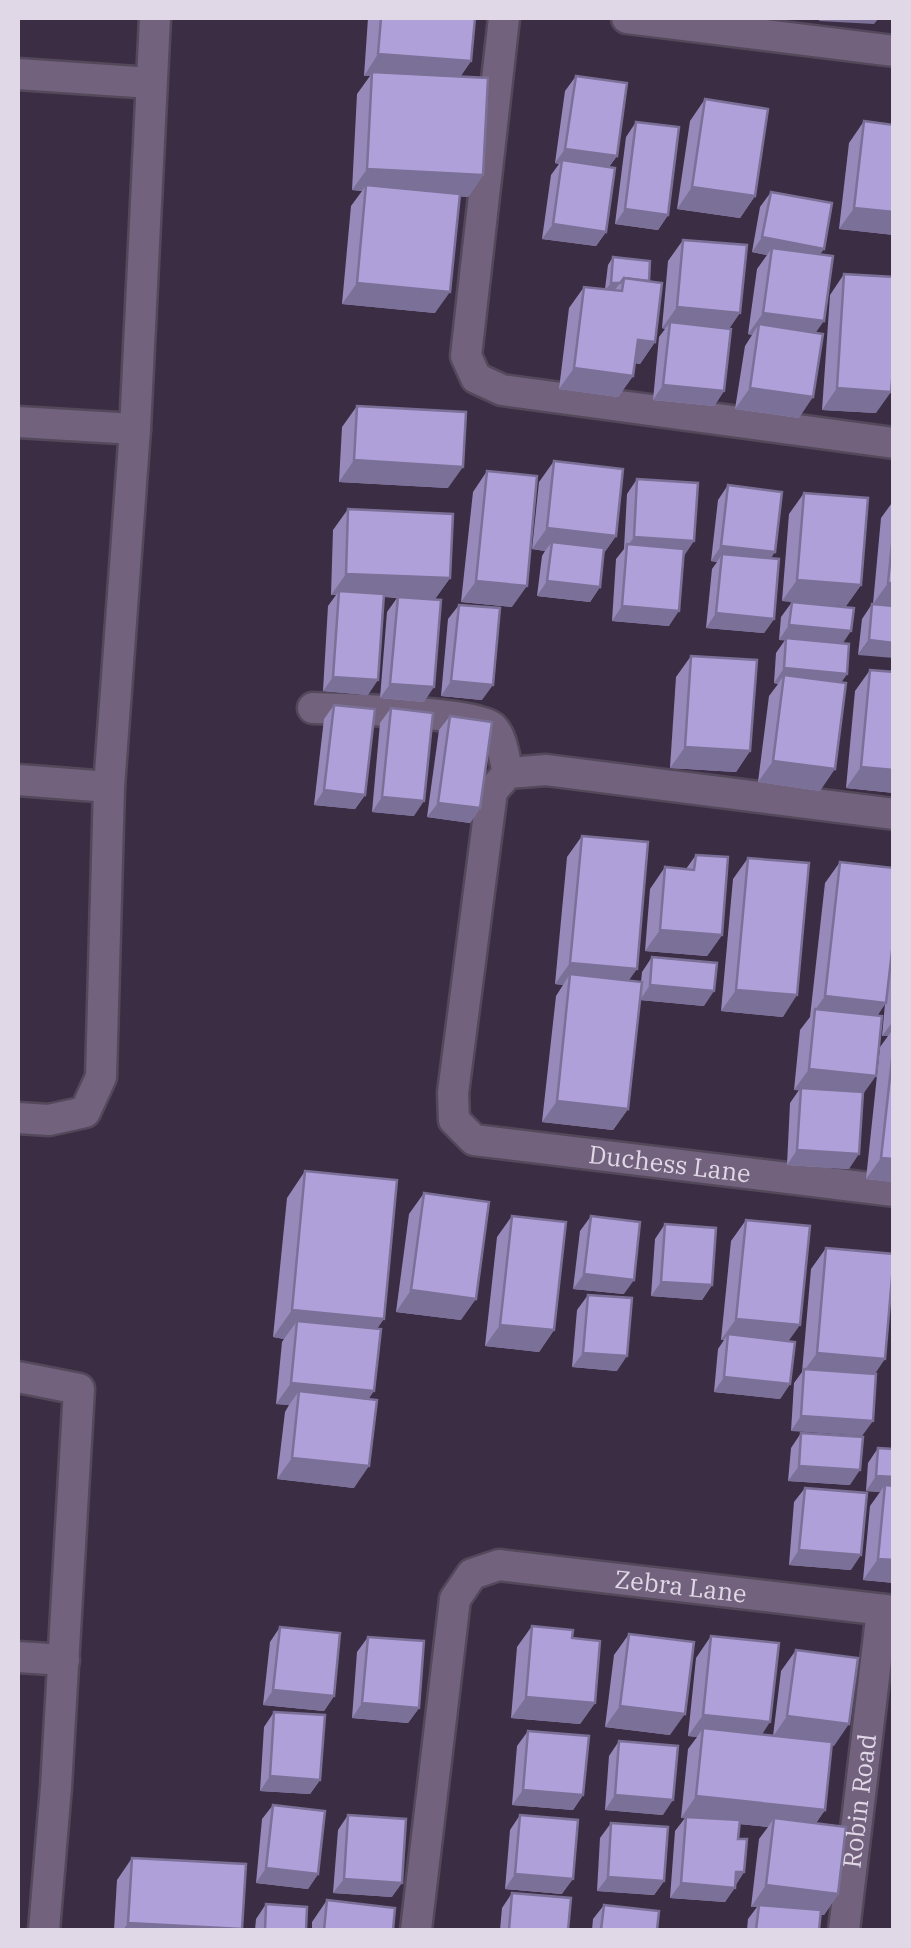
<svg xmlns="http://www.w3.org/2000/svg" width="911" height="1948" viewBox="0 0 911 1948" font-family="'IBM Plex Serif',serif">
  <rect width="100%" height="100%" fill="#3b2d44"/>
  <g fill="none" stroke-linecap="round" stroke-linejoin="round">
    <defs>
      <g id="minor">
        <polyline points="504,18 466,356 476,378 502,390 894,443"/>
        <polyline points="627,18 894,51"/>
        <polyline points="18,74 151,83"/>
        <polyline points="18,422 135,429"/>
        <path d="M313,708C342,709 478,712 493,728C503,738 504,760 508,773"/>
        <polyline points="18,780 109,787"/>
        <path id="s1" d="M894,814L546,770L508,773L492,791L453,1093L454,1120L474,1140L894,1191"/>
        <polyline points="18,1118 49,1120 85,1112 101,1077 109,787 135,429 155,18"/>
        <polyline points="18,1377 79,1389 56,1787 44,1930"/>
        <polyline points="18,1657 64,1660"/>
        <path id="s2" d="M416,1930L455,1599L472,1574L499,1565L894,1611"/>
        <path id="s3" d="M844,1930L882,1610"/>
      </g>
    </defs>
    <use href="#minor" stroke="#54485b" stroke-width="35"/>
    <use href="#minor" stroke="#72627d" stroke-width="30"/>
  </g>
  <g fill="#978abb">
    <polygon points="368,18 475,18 471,61 460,77 483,175 468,197 459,196 435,313 342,304 351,206 362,191 352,190 357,94 370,76 364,76"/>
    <polygon points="576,76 617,156 609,167 606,232 596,246 542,239 551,175 559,164 555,163 565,91"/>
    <polygon points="705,99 755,196 740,218 677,209 690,121"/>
    <polygon points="864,121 894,125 894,235 839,229 849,143"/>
    <polygon points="636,122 668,215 658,230 615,224 626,137"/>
    <polygon points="771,192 824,249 820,254 816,333 799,418 735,409 745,346 752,335 748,334 757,269 767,255 752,252 760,207"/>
    <polygon points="683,240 730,328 724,391 714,406 653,400 659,337 665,329 662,328 668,261"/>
    <polygon points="613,257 649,281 655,342 640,364 635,363 633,376 618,397 559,389 569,308 584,287 605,289 608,265"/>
    <polygon points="844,274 876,413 822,410 830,295"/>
    <polygon points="357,406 448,488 339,482 342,427"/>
    <polygon points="554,461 616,536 604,553 600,587 590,602 537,596 542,556 545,551 532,549 539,482"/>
    <polygon points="487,471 512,607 461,602 473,492"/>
    <polygon points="637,479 683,556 669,626 612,621 616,559 624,549 627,494"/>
    <polygon points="728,485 771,559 774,619 764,633 706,628 712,569 717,562 711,561 718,500"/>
    <polygon points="804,493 861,585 846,606 782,601 789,514"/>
    <polygon points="894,500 894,605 873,604 881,518"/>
    <polygon points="348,509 450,578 435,599 424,702 380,698 387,612 397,598 384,597 368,695 323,691 328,606 336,595 331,595 333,530"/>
    <polygon points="792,602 843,643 847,674 841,682 820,791 758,782 769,696 778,684 774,683 776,653 785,640 779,640 781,617"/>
    <polygon points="872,604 894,606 858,655 862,619"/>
    <polygon points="459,605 482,700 441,696 448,619"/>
    <polygon points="691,656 750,751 736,772 670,768 676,677"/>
    <polygon points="870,670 894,793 846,788 855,691"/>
    <polygon points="334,705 365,795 355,809 314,805 324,719"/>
    <polygon points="391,708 414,816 372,812 380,723"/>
    <polygon points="450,716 480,808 470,823 427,817 439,730"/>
    <polygon points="582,836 629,981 641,982 642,972 652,957 704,1006 640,1000 628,1109 613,1130 542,1122 556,996 563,985 555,984 567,857"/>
    <polygon points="696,855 722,935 707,956 645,951 650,889 665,867 686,869"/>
    <polygon points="748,858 783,1017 721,1011 733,879"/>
    <polygon points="840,862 894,868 894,954 891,954 890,966 894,961 894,1182 866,1179 880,1047 888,1036 882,1036 885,1004 877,1016 849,1169 787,1165 790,1103 799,1090 794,1090 800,1030 810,1017 825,883"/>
    <polygon points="305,1171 377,1329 369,1399 354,1488 277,1479 285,1412 289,1405 276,1404 282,1342 284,1339 273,1337 287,1198"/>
    <polygon points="424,1193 461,1320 396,1312 409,1214"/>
    <polygon points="512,1216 554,1330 539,1352 485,1346 497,1237"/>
    <polygon points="591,1216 624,1294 573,1289 580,1231"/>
    <polygon points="746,1220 789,1341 790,1384 780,1399 714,1392 718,1349 724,1340 721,1340 731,1241"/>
    <polygon points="665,1224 712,1285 702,1300 651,1296 655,1239"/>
    <polygon points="826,1248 885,1359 791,1431 794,1383 802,1372 811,1269"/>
    <polygon points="588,1295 617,1371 572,1367 577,1310"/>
    <polygon points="801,1433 850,1485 788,1481 791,1448"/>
    <polygon points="878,1448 894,1449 894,1583 863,1580 870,1506 880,1492 866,1491 868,1463"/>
    <polygon points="805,1488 851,1570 789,1565 794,1502"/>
    <polygon points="532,1626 572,1638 595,1703 580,1724 511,1718 517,1647"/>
    <polygon points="280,1627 334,1696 324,1711 263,1705 270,1642"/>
    <polygon points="629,1634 670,1735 605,1727 614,1655"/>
    <polygon points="711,1636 762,1734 773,1736 781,1671 796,1650 834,1746 832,1745 825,1810 816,1823 838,1894 824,1915 821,1915 819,1930 747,1930 748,1919 757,1907 751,1907 759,1839 768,1827 739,1824 738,1839 744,1872 725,1902 670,1898 675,1831 685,1818 681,1818 688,1749 697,1737 688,1736 696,1658"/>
    <polygon points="368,1637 419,1708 408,1723 352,1718 357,1652"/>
    <polygon points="274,1712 320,1780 310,1794 260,1791 264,1727"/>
    <polygon points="528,1731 583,1795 573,1810 512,1805 517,1746"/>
    <polygon points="619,1741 663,1815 605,1810 609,1756"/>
    <polygon points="273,1805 318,1874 308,1889 256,1883 262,1819"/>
    <polygon points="348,1815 392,1897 333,1893 338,1830"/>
    <polygon points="520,1815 562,1894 505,1889 510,1830"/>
    <polygon points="611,1823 664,1881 654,1895 597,1891 600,1838"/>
    <polygon points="132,1858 241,1930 114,1930 117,1880"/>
    <polygon points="512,1893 568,1930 500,1930 502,1908"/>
    <polygon points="327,1900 393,1930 312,1930 312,1922"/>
    <polygon points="266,1904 306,1930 255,1930 256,1919"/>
    <polygon points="604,1905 657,1930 592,1930 593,1919"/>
  </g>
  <g fill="#7b7098">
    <polygon points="821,18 879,18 874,24 819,21"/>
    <polygon points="378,54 471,61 456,83 372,72 370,76 364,76"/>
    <polygon points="565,149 617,156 606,170 562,160 559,164 555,163"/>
    <polygon points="367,169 483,175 468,197 365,191 366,185 362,191 352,190"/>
    <polygon points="692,187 755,196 740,218 677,209"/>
    <polygon points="854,208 894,212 894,235 839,229"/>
    <polygon points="625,209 668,215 658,230 615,224"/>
    <polygon points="553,224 606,232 596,246 542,239"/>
    <polygon points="762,237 824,249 813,263 772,248 767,255 752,252"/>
    <polygon points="357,283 450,292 435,313 342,304"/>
    <polygon points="611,283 620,283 614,291 605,290"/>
    <polygon points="677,307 740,313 725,335 670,322 665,329 662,328"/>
    <polygon points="763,313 824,321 809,342 759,324 752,335 748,334"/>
    <polygon points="638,340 655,342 640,364 623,361"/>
    <polygon points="574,368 633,376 618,397 559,389"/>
    <polygon points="663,385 724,391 714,406 653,400"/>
    <polygon points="750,388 813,397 799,418 735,409"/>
    <polygon points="837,388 891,392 876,413 822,410"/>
    <polygon points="354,460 463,467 448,488 339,482"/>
    <polygon points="547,528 616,536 601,557 552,542 545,551 532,549"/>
    <polygon points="634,537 694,541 684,556 626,548"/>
    <polygon points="721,546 775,552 765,567 722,554 717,562 711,561"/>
    <polygon points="346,574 450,578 435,599 339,595 339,591 336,595 331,595"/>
    <polygon points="797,580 861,585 846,606 782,601"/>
    <polygon points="476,581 527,586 512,607 461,602"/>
    <polygon points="547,581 600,587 590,602 537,596"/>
    <polygon points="888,583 894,583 894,605 873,604"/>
    <polygon points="622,606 679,611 669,626 612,621"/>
    <polygon points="716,613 774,619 764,633 706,628"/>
    <polygon points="789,625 851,631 841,646 779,640"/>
    <polygon points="869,640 894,643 894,658 858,655"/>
    <polygon points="784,668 847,674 837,689 784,675 778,684 774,683"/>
    <polygon points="333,677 378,680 368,695 323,691"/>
    <polygon points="451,681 493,685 482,700 441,696"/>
    <polygon points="390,684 434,687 424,702 380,698"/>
    <polygon points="685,747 750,751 736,772 670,768"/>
    <polygon points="773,761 835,769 820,791 758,782"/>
    <polygon points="861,767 894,770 894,793 846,788"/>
    <polygon points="324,790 365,795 355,809 314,805"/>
    <polygon points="382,797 424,801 414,816 372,812"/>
    <polygon points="438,803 480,808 470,823 427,817"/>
    <polygon points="660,930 722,935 707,956 645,951"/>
    <polygon points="570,963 637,969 622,990 570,974 563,985 555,984"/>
    <polygon points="650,985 714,991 704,1006 640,1000"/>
    <polygon points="736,990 797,995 783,1017 721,1011"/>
    <polygon points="825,996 886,1003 871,1024 815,1010"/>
    <polygon points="894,1020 894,1028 888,1036 882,1036"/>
    <polygon points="809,1069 876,1076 861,1097 794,1090"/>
    <polygon points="557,1101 628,1109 613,1130 542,1122"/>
    <polygon points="797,1150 859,1154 849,1169 787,1165"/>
    <polygon points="881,1158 894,1159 894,1182 866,1179"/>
    <polygon points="584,1274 634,1280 624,1294 573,1289"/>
    <polygon points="661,1282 712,1285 702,1300 651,1296"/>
    <polygon points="411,1290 476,1299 461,1320 396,1312"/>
    <polygon points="292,1310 384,1319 365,1346 297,1321 284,1339 273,1337"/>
    <polygon points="736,1319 800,1325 785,1346 728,1334 724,1340 721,1340"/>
    <polygon points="500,1325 554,1330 539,1352 485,1346"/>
    <polygon points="583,1353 627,1356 617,1371 572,1367"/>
    <polygon points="817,1353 885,1359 870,1381 804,1371"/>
    <polygon points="724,1377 790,1384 780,1399 714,1392"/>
    <polygon points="291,1383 374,1391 360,1412 299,1391 289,1405 276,1404"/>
    <polygon points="801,1416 873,1421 862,1436 791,1431"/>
    <polygon points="292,1458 369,1466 354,1488 277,1479"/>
    <polygon points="799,1466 860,1470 850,1485 788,1481"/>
    <polygon points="876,1476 894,1477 894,1493 885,1485 880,1492 866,1491"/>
    <polygon points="799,1550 861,1555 851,1570 789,1565"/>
    <polygon points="878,1559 894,1560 894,1583 863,1580"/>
    <polygon points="273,1690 334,1696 324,1711 263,1705"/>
    <polygon points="526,1697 595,1703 580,1724 511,1718"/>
    <polygon points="362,1703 419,1708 408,1723 352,1718"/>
    <polygon points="620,1706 685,1714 670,1735 605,1727"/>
    <polygon points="703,1715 770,1722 756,1744 703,1728 697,1737 688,1736"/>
    <polygon points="787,1716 849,1724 834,1746 772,1738"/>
    <polygon points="270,1776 320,1780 310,1794 260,1791"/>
    <polygon points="523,1790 583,1795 573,1810 512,1805"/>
    <polygon points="615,1795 673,1800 663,1815 605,1810"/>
    <polygon points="696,1796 825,1810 810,1831 774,1818 768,1827 681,1818"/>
    <polygon points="266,1868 318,1874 308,1889 256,1883"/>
    <polygon points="736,1872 744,1872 734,1887"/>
    <polygon points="515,1874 573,1879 562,1894 505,1889"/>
    <polygon points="608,1877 664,1881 654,1895 597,1891"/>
    <polygon points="344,1879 402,1883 392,1897 333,1893"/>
    <polygon points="681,1883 735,1888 725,1902 670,1898"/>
    <polygon points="766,1885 838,1894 824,1915 758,1907 759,1905 757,1907 751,1907"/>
    <polygon points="128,1923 242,1929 241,1930 123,1930"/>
  </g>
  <g fill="#b0a0d9" stroke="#7b7098" stroke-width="2.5">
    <polygon points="381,18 475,18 471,61 378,54"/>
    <polygon points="372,72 488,78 483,175 367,169"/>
    <polygon points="576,76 627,83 617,156 565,149"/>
    <polygon points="705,99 768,109 755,196 692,187"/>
    <polygon points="864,121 894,125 894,212 854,208"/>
    <polygon points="636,122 679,127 668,215 625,209"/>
    <polygon points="562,160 615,168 606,232 553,224"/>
    <polygon points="366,185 460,194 450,292 357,283"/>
    <polygon points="771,192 832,203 824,249 762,237"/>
    <polygon points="683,240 747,245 740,313 677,307"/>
    <polygon points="772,248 833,256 824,321 763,313"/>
    <polygon points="613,257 650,261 649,281 624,278 620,283 611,283"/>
    <polygon points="844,274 894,277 894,358 891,392 837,388"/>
    <polygon points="624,278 662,283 655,342 638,340 633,376 574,368 584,287 622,291"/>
    <polygon points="670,322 731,329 724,391 663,385"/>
    <polygon points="759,324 823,334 813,397 750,388"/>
    <polygon points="357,406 466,412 463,467 354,460"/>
    <polygon points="554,461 623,469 616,536 547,528"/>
    <polygon points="487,471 537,476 527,586 476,581"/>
    <polygon points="637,479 698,483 694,541 634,537"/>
    <polygon points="728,485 782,492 775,552 721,546"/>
    <polygon points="804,493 868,498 861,585 797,580"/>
    <polygon points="348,509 453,514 450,578 346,574"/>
    <polygon points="894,524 894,583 888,583"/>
    <polygon points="552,542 604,548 600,587 547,581"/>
    <polygon points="627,544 684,549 679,611 622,606"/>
    <polygon points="722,554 779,559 774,619 716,613"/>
    <polygon points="339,591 384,594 378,680 333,677"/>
    <polygon points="398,597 441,600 434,687 390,684"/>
    <polygon points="792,602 854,608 851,631 789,625"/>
    <polygon points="872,604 894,606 894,643 869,640"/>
    <polygon points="459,605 500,608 493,685 451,681"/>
    <polygon points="786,638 849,644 847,674 784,668"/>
    <polygon points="691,656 757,660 750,751 685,747"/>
    <polygon points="870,670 894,672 894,770 861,767"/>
    <polygon points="784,675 846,683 835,769 773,761"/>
    <polygon points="334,705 375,709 365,795 324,790"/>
    <polygon points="391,708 433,713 424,801 382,797"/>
    <polygon points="450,716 492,722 480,808 438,803"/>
    <polygon points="582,836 648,842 637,969 570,963"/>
    <polygon points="696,855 728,857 722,935 660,930 665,867 694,870"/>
    <polygon points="748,858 809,863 797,995 736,990"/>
    <polygon points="840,862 894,868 894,934 886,1003 825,996"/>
    <polygon points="652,957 717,963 714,991 650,985"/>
    <polygon points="570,974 642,982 628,1109 557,1101"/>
    <polygon points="815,1009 882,1016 876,1076 809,1069"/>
    <polygon points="894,1041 894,1159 881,1158"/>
    <polygon points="801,1088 863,1092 859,1154 797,1150"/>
    <polygon points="305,1171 397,1180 384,1319 292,1310"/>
    <polygon points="424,1193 489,1202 476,1299 411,1290"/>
    <polygon points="512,1216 566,1222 554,1330 500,1325"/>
    <polygon points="591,1216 640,1222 634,1280 584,1274"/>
    <polygon points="746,1220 810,1226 800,1325 736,1319"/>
    <polygon points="665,1224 716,1228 712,1285 661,1282"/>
    <polygon points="826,1248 894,1254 885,1359 817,1353"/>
    <polygon points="588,1295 632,1298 627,1356 583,1353"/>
    <polygon points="297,1321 381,1329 374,1391 291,1383"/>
    <polygon points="728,1334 795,1342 790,1384 724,1377"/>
    <polygon points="804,1369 876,1374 873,1421 801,1416"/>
    <polygon points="299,1391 377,1400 369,1466 292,1458"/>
    <polygon points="801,1433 863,1437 860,1470 799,1466"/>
    <polygon points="878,1448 894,1449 894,1477 876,1476"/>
    <polygon points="885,1485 894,1486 894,1560 878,1559"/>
    <polygon points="805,1488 867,1493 861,1555 799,1550"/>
    <polygon points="532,1626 573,1630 572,1638 600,1641 595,1703 526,1697"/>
    <polygon points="280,1627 340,1633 334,1696 273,1690"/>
    <polygon points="629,1634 694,1642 685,1714 620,1706"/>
    <polygon points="711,1636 779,1643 770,1722 703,1715"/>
    <polygon points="368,1637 424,1641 419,1708 362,1703"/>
    <polygon points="796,1650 858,1658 849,1724 787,1716"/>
    <polygon points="274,1712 325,1715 320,1780 270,1776"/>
    <polygon points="703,1728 832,1742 825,1810 696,1796"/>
    <polygon points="528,1731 589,1736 583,1795 523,1790"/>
    <polygon points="619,1741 678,1746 673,1800 615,1795"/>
    <polygon points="273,1805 325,1811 318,1874 266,1868"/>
    <polygon points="348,1815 406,1819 402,1883 344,1879"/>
    <polygon points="520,1815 578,1820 573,1879 515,1874"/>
    <polygon points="686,1817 740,1820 738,1839 747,1839 744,1872 736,1872 735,1888 681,1883"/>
    <polygon points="774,1818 846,1827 838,1894 766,1885"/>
    <polygon points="611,1823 668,1827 664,1881 608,1877"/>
    <polygon points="132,1858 246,1864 242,1929 128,1923"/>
    <polygon points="512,1893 571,1898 568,1930 509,1930"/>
    <polygon points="327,1900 395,1908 393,1930 324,1930"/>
    <polygon points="266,1904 307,1907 306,1930 265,1930"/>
    <polygon points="604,1905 659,1911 657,1930 601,1930"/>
    <polygon points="759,1905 821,1910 819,1930 756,1930"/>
  </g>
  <g text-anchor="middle" stroke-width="10" stroke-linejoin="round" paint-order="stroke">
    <g font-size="25" fill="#e1d8e7" stroke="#31233a">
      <text dy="9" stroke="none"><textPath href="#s1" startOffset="970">Duchess Lane</textPath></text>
      <text dy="9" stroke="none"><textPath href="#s2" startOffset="575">Zebra Lane</textPath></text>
      <text dy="9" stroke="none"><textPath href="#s3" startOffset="130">Robin Road</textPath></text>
    </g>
  </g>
  <rect width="911" height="1948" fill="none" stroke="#e1d8e7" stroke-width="40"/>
</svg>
